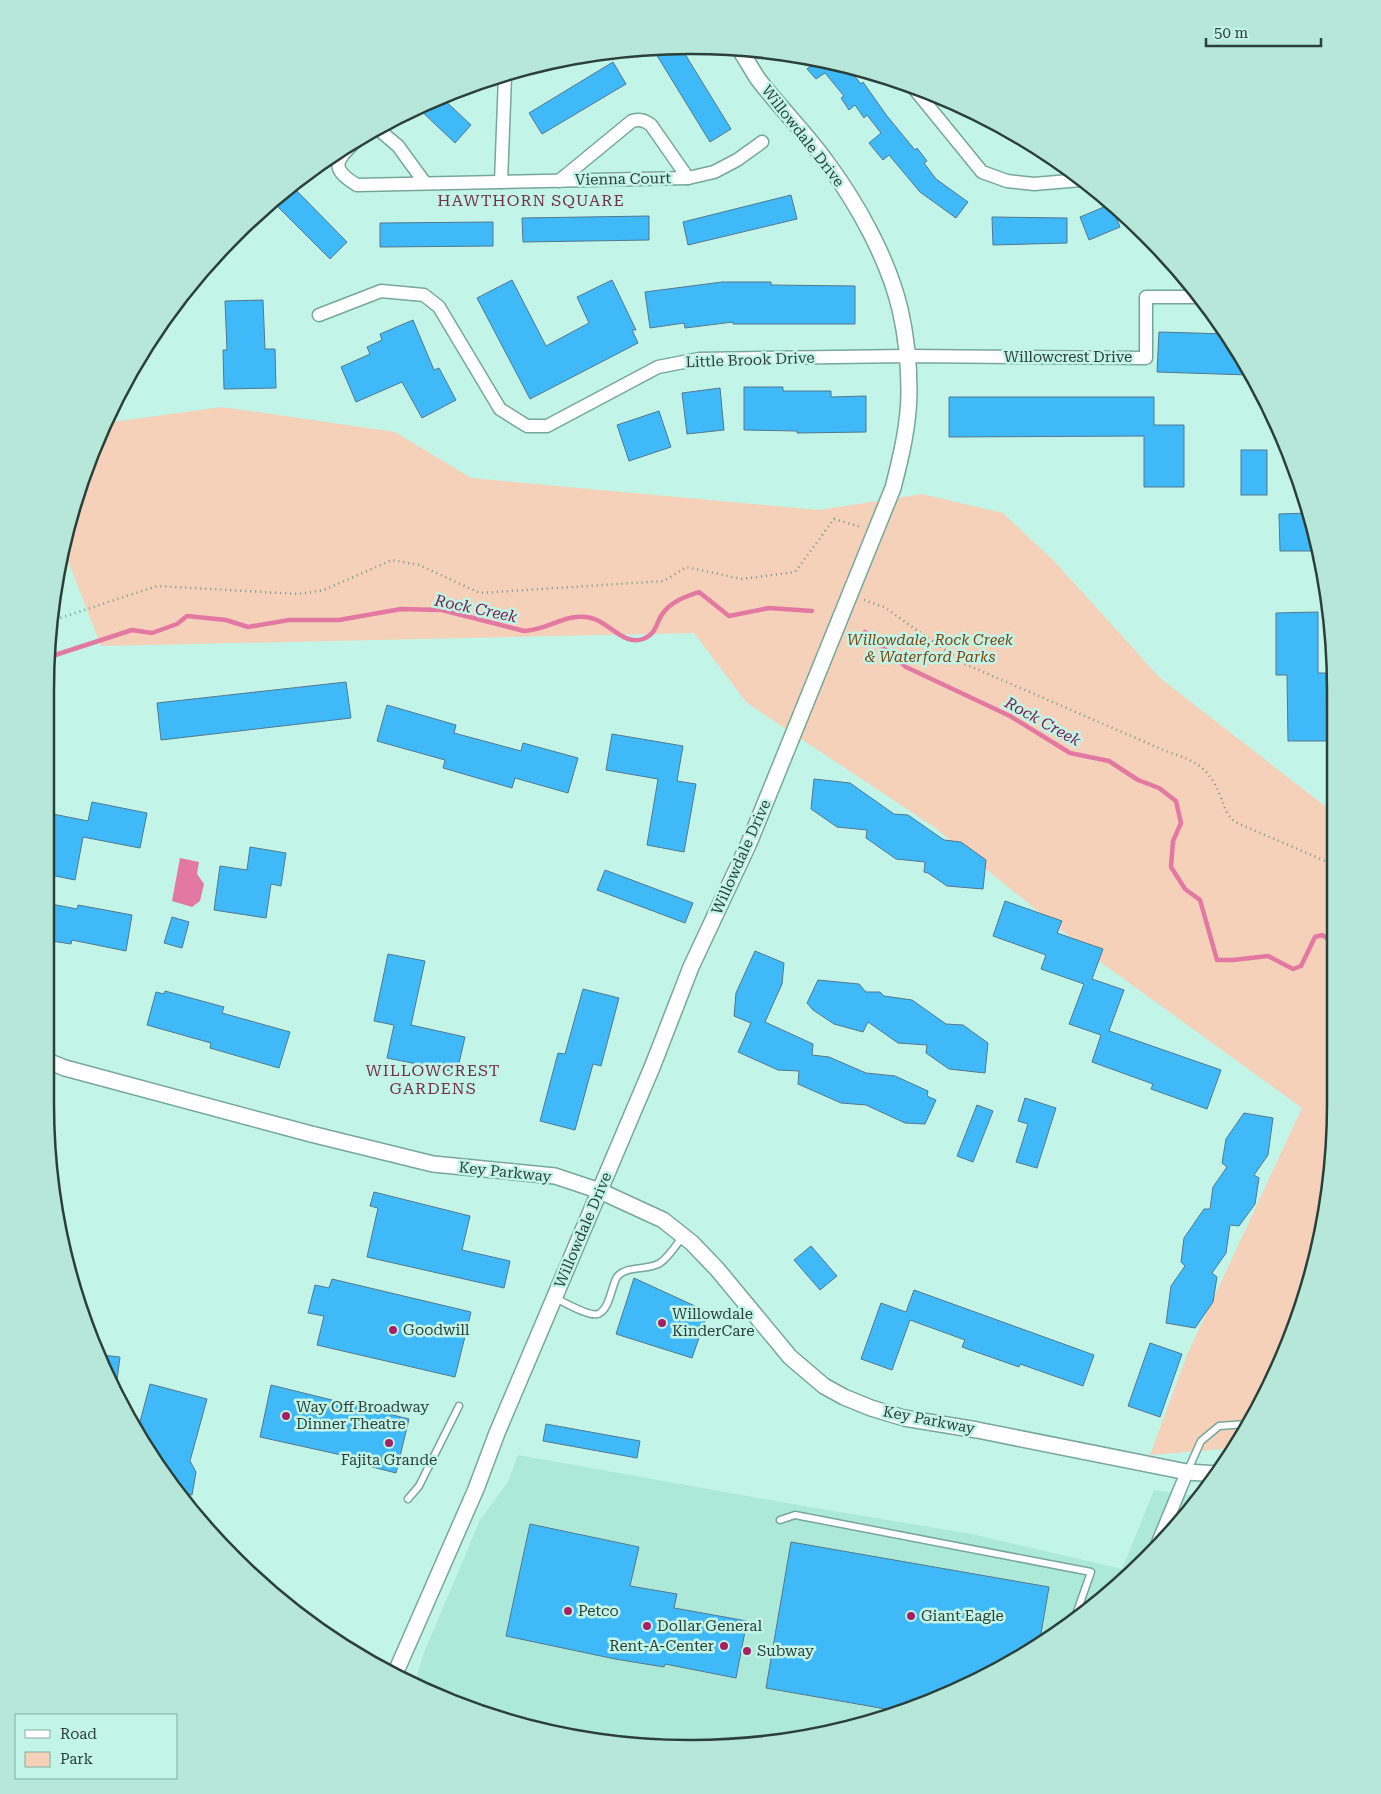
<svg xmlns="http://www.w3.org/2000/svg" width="1381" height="1794" viewBox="0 0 1381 1794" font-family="'Roboto Serif',serif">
  <rect width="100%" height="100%" fill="#c2f5e7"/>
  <polygon fill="#ade9d9" points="518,1455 815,1508 972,1534 1122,1569 1154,1490 1199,1496 1147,1560 1049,1640 898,1715 732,1748 607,1744 524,1727 415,1682 423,1655 480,1520 508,1482"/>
  <polygon fill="#f5d1b9" points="222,407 395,432 471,478 819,510 922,494 1003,513 1055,562 1160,678 1330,810 1330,1188 1287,1350 1235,1448 1150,1455 1187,1355 1302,1108 1106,966 934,827 747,703 694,633 101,646 63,548 67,523 105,423"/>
  <polygon fill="#e379a3" points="180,858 199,862 197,874 204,884 200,901 192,907 172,901"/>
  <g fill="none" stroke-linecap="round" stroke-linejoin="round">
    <g stroke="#e379a3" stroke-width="4.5">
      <polyline points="865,632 906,667 1010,716 1070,753 1109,761 1138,780 1159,788 1176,801 1181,823 1173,841 1171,867 1185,889 1200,900 1217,960 1233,960 1268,956 1293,969 1301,966 1315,937 1322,935 1330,940"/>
      <path d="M46,658L132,630L152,633L177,624L187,616L226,620L248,627L289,620H339L401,609L442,610L524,631C549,630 566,612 591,618C608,621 623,646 643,639C657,634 656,622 663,613C672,601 685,597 699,592L729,616L769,608L812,611"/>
    </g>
  </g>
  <g fill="#40b9f8" stroke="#53788f">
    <polygon points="680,46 731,129 710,142 653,49"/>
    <polygon points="812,57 847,67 861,84 863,82 887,116 915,150 917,148 927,161 924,163 936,179 968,202 956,218 920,192 889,155 883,160 869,143 881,133 867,115 864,118 855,105 849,110 841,98 844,96 825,73 816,79 807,69 816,62"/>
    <polygon points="613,62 626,84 542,134 529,113"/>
    <polygon points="440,96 471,125 455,143 418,108"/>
    <polygon points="292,186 347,242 330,259 273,202"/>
    <polygon points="791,195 797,219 688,245 683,222"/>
    <polygon points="1111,204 1120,227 1089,240 1080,217"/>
    <polygon points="649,216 649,240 523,242 522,218"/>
    <polygon points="992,217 1067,218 1067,243 993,245"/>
    <polygon points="493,222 493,246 380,247 380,223"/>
    <polygon points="512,280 546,346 589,323 577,297 612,280 636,330 632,330 638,343 530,399 477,298"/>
    <polygon points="722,282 771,282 771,285 855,286 855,324 733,324 733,322 685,328 684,323 650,328 645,292"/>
    <polygon points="263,300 265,349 275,349 276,388 224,389 223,350 227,350 225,301"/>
    <polygon points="413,320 434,370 439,368 456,400 422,418 402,382 356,402 341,367 370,354 367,347 382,340 380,334"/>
    <polygon points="1159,332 1228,334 1249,375 1157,372"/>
    <polygon points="744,387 783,387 783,391 831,391 831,397 866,396 866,432 797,433 797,431 744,430"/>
    <polygon points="720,388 724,430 687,434 682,393"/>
    <polygon points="949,397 1154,397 1154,425 1184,425 1184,487 1144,487 1144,436 949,437"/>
    <polygon points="659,411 671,447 629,461 617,425"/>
    <rect x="1241" y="450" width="26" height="45"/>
    <polygon points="1309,513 1318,551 1280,551 1279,514"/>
    <polygon points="1318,612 1318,673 1326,673 1327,741 1288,741 1287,675 1276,675 1276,613"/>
    <polygon points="346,682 351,718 161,740 157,703"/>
    <polygon points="387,705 456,725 454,733 521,751 523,743 578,758 568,793 515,778 512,788 443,768 445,760 377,741"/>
    <polygon points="612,734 683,746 677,781 696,784 684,852 647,845 658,779 606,770"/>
    <polygon points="814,779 850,783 894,814 908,815 944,840 961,842 986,860 983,889 947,886 928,873 924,872 925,862 896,859 866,838 867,830 837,827 811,809"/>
    <polygon points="92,802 147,813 140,848 83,837 75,880 46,874 46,851 53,814 88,821"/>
    <polygon points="250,847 286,853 281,886 271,884 266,918 214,910 220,866 247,870"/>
    <polygon points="605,870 693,903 685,923 597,890"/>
    <polygon points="1005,901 1062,921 1057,933 1103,949 1092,979 1124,990 1109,1031 1221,1070 1207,1109 1151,1089 1153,1084 1092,1062 1101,1035 1069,1024 1084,984 1041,969 1046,955 993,936"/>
    <polygon points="46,903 77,909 78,905 132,915 126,951 72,940 71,944 45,940"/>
    <polygon points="172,917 189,922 182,948 164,943"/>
    <polygon points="755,951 784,963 782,984 765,1022 813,1044 812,1055 829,1057 866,1073 895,1076 928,1091 927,1096 936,1100 925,1124 905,1123 866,1105 841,1103 798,1084 799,1071 778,1070 738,1052 751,1023 734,1016 736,993"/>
    <polygon points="388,954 425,961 411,1025 465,1037 457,1072 387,1058 394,1025 374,1021"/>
    <polygon points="818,980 859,984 866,992 880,992 884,996 912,1000 946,1024 963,1025 988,1043 985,1073 949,1069 926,1053 927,1045 898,1043 868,1022 863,1032 834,1024 813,1010 807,1003"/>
    <polygon points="583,989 619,998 601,1066 593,1064 575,1130 540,1121 558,1053 565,1054"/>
    <polygon points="165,991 224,1007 222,1013 290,1032 279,1068 210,1048 211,1043 147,1025 156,992 164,994"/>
    <polygon points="1025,1098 1056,1108 1037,1168 1016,1162 1028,1124 1018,1121"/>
    <polygon points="977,1105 993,1111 973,1162 957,1156"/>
    <polygon points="1244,1113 1273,1118 1268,1155 1254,1175 1259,1178 1255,1204 1239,1226 1230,1225 1226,1253 1212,1273 1217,1277 1213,1302 1195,1328 1166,1323 1171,1286 1185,1266 1181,1262 1184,1238 1204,1209 1210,1209 1213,1187 1227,1167 1222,1163 1226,1139"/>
    <polygon points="374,1192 470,1216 462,1250 510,1261 504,1288 367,1257 378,1208 370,1206"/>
    <polygon points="811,1246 837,1276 820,1290 794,1260"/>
    <polygon points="634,1278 708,1312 692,1358 616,1334"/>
    <polygon points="332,1279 471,1312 455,1377 317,1345 324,1316 308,1313 315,1285 329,1288"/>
    <polygon points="914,1290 1094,1355 1083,1386 1020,1364 1019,1367 962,1347 965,1340 910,1320 892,1370 861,1359 881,1303 906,1312"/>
    <polygon points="1150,1343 1182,1354 1160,1417 1128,1406"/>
    <polygon points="102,1355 120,1357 116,1388"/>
    <polygon points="150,1384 207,1399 190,1461 196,1472 192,1495 183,1493 137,1433"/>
    <polygon points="271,1385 409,1419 396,1473 345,1460 346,1456 260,1437"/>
    <polygon points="546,1424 640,1441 637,1458 543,1441"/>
    <polygon points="530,1524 639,1547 630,1586 677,1594 674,1608 747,1621 736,1678 665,1664 664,1667 615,1659 506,1636"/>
    <polygon points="791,1542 1049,1587 1039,1645 903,1712 766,1688"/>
  </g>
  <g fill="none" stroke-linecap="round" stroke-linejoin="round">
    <defs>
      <g id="service">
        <path d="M555,1298C564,1302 589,1317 598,1314C610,1309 611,1287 617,1277C626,1265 648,1271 660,1263C669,1257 676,1245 683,1236"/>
        <polyline points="1187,1472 1201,1441 1219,1426 1247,1424"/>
        <polyline points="408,1499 419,1486 459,1406"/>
        <polyline points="780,1520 795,1515 1091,1572 1074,1620"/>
      </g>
      <g id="minor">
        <polyline points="912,86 982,172 1007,181 1034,184 1081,180"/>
        <polyline points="378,129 398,146 425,183"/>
        <path d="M356,141C336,160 329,168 357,185L688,178L714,172L737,160L762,142"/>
        <path d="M559,181L632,121C640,119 644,120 651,125L688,178"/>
        <polyline points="501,182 505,76"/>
        <polyline points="319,315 381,291 424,295 439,307 500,409 527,426 547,426 658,367 699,359 907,356 1146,358 1146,297 1198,297"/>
        <polyline points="1154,1552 1187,1472"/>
      </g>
      <g id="tertiary">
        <polyline points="45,1060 65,1068 311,1134 433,1164 555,1176 600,1191 663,1220 692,1243 717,1269 790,1357 824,1386 844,1397 871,1408 904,1418 977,1430 1187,1472 1218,1474"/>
        <path d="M395,1674L476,1489L497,1433L653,1065L691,967L749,843L893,488C901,457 909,424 909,391C909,364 906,335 900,309C888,259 858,205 828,164C807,134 780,108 758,79C752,70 746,59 740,50"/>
      </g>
    </defs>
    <use href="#service" stroke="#77a79a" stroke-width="9"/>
    <use href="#minor" stroke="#77a79a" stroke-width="15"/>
    <use href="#tertiary" stroke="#77a79a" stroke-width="18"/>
    <g stroke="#75988e" stroke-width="2.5" stroke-dasharray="1 4" stroke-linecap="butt">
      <path d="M864,600L884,607L965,664L1168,752C1196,761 1208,767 1220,795C1225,807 1225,813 1235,822L1330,863"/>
      <polyline points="51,621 157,586 299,594 324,590 392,560 419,565 480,593 664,581 686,567 742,579 795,572 834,519 861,527"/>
    </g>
    <use href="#service" stroke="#fff" stroke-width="6"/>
    <use href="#minor" stroke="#fff" stroke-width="12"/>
    <use href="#tertiary" stroke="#fff" stroke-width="15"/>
  </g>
  <g fill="#a81f64" stroke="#c2f5e7" stroke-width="2">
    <circle cx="662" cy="1323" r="5"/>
    <circle cx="393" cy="1330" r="5"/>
    <circle cx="286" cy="1416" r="5"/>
    <circle cx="389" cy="1443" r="5"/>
    <circle cx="568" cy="1611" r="5"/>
    <circle cx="911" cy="1616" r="5"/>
    <circle cx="647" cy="1626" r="5"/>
    <circle cx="724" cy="1646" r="5"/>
    <circle cx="747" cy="1651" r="5"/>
  </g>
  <g text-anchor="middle" stroke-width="5" stroke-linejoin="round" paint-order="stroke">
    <g font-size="15" fill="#2c403b" stroke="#c2f5e7">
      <text transform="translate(803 136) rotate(52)" y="5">Willowdale Drive</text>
      <text transform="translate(623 179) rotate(-1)" y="5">Vienna Court</text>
      <text x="1068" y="362">Willowcrest Drive</text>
      <text transform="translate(750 360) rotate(-2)" y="5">Little Brook Drive</text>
      <text transform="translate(741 857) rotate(-66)" y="5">Willowdale Drive</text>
      <text transform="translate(505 1172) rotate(6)" y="5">Key Parkway</text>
      <text transform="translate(583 1230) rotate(-67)" y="5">Willowdale Drive</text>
      <text transform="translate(929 1420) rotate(11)" y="5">Key Parkway</text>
    </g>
    <g font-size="15" font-style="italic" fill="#7f4410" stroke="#c2f5e7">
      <text x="930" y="645">Willowdale, Rock Creek<tspan x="930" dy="17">&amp; Waterford Parks</tspan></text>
    </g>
    <g font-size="15" fill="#2c403b" stroke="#c2f5e7" text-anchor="start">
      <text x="672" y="1319">Willowdale<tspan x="672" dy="17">KinderCare</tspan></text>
      <text x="403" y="1335">Goodwill</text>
      <text x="296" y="1412">Way Off Broadway<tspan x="296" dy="17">Dinner Theatre</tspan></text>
      <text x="389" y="1465" text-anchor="middle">Fajita Grande</text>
      <text x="578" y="1616">Petco</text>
      <text x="921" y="1621">Giant Eagle</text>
      <text x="657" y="1631">Dollar General</text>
      <text x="714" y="1651" text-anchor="end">Rent-A-Center</text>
      <text x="757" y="1656">Subway</text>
    </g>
    <g font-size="16" letter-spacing="1" fill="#74314d" stroke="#c2f5e7">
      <text x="531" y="206">HAWTHORN SQUARE</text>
      <text x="433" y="1076">WILLOWCREST<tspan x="433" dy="18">GARDENS</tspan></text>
    </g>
    <g font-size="16" font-style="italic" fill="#7c1d4a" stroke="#c2f5e7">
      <text transform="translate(476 608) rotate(12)" y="6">Rock Creek</text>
      <text transform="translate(1043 721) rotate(29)" y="6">Rock Creek</text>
    </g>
  </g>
  <path d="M0 0H1381V1794H0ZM690 54H691A636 636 0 0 1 1327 690V1104A636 636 0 0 1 691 1740H690A636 636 0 0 1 54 1104V690A636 636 0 0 1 690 54Z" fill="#b6e7d9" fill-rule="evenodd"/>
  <path fill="none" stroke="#2c403b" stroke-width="2.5" d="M690 54H691A636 636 0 0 1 1327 690V1104A636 636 0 0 1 691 1740H690A636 636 0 0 1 54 1104V690A636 636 0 0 1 690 54Z"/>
  <rect x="15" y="1714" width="162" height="65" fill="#c2f5e7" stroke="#86ada2"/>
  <rect x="25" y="1730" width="25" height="8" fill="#ffffff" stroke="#86ada2"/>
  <text x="60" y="1739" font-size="15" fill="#2c403b">Road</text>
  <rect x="25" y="1752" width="25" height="15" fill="#f5d1b9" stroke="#86ada2"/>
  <text x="60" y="1764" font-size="15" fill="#2c403b">Park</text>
  <path d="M1206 38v8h115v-8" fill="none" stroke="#2c403b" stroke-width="2.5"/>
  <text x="1214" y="38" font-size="15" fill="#2c403b" stroke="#c2f5e7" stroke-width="4" paint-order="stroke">50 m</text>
</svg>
